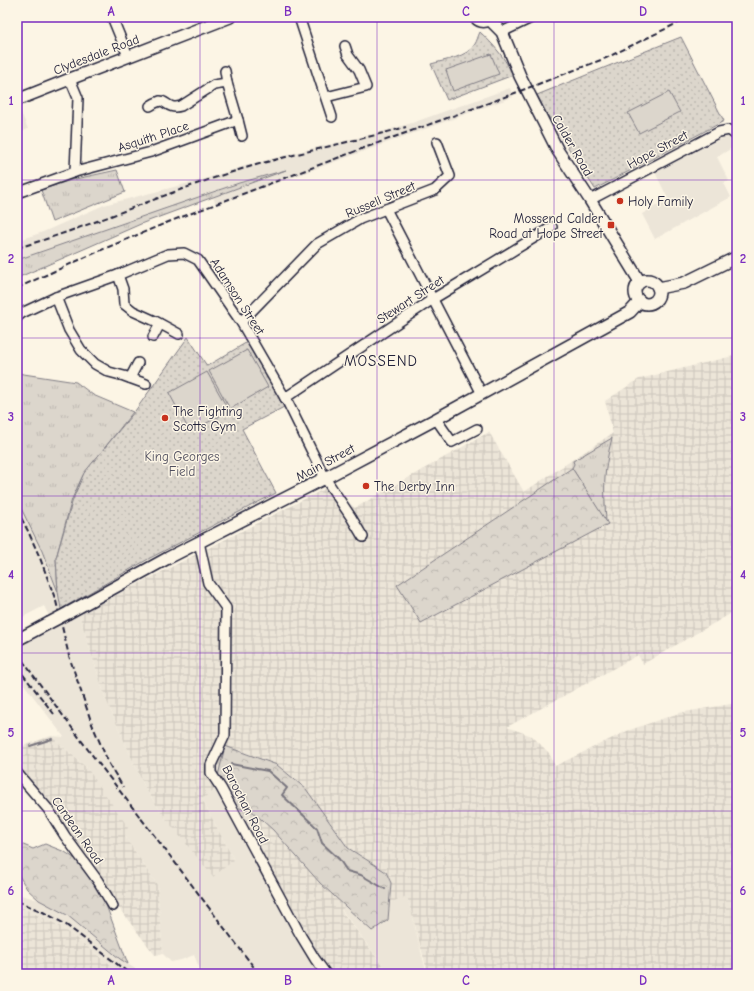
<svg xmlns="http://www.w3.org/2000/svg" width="754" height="991" viewBox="0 0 754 991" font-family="'Comic Neue',sans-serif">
  <defs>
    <pattern id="industrial-grid" width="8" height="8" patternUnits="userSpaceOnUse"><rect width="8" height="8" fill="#ece5d8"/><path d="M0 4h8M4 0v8" fill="none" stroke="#cac4ba"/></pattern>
    <pattern id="grass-tufts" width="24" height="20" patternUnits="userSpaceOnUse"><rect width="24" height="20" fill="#dcd6cc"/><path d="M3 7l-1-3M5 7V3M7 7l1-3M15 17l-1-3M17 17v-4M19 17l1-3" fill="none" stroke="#bcb7b0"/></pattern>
    <pattern id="forest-crowns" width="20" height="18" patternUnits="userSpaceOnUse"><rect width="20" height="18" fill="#dcd6cc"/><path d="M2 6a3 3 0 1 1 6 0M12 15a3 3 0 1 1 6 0" fill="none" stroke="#bcb7b0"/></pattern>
    <pattern id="park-dots" width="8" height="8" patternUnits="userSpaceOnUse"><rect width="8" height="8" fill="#dcd6cc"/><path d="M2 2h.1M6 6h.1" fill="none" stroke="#bcb7b0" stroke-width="1.8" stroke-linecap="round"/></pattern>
  </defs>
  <rect width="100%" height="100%" fill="#fcf5e5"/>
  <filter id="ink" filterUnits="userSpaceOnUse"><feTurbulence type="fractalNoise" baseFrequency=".025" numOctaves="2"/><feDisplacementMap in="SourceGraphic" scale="8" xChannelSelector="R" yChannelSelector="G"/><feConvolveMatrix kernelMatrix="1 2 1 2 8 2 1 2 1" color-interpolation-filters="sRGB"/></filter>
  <g filter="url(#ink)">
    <g fill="#ece5d8">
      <polygon points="510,88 513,97 216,205 213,197 279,172 239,183 17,260 17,241 43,232 104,205 205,179 248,165 310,149 370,135 412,123"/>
      <polygon points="17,103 28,129 17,134"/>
      <polygon points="727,137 733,139 737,145 717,157 729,181 724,183 731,197 655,239 642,214 668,199 655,172 720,139"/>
      <polygon points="17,500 42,551 58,592 61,609 49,616 44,606 17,620"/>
      <polygon points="79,614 106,700 145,788 166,819 234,860 202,799 217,789 293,934 318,974 202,974 194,955 181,960 171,962 163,954 157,885 125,836 87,768 51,736 64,737 17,675 17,644 19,647"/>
      <polygon points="17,894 39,900 67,915 120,959 143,974 123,974 60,926 17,905"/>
      <polygon points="407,895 425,967 428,974 389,974 341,909 346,906 372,930 388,920 389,903"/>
    </g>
    <g fill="url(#industrial-grid)">
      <polygon points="737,355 737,610 643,664 638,655 507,727 532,736 549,753 555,766 627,731 679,713 737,703 737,974 486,974 484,970 476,974 428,974 407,896 389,903 391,883 386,872 348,848 306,789 277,765 225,746 235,806 252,811 273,830 320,883 346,906 341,910 389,974 318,974 293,934 217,789 202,799 234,860 213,877 166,819 145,788 106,700 79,614 330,486 355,508 489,432 524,492 613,433 605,401 639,379"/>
      <polygon points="51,736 87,768 128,827 125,836 157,885 163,954 155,955 121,911 67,835 47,798 23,773 17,764 17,748"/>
      <polygon points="17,905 60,926 123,974 17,974"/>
    </g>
    <g fill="url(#grass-tufts)" stroke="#7f7c84">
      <polygon points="117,170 125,192 52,222 41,190 71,180"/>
      <polygon points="286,170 143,223 68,256 17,278 17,260 239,183"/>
      <polygon points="17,373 76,382 93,395 133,412 83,475 72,499 56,558 58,592 42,551 17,500"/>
      <path d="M612,438C610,446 608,454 607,462C603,482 605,502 606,522L572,468L574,464L573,461Z"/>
    </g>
    <g fill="url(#forest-crowns)" stroke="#7f7c84">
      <polygon points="572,468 608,524 421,623 397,585"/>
      <polygon points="225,746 277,765 306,789 348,848 386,872 391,883 388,920 372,931 320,883 273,830 252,811 235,807 218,776"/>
      <polygon points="17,838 21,844 33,849 45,844 65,852 77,860 103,897 128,964 120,959 67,915 39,900 27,889 17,872"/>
    </g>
    <g fill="url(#park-dots)" stroke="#7f7c84">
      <path d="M480,32C494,45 505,58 513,75L447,100L431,64C445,60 468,57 475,44C477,41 478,36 480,32Z"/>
      <polygon points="681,37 724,121 595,189 549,118 537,95 621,61"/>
      <polygon points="188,337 207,366 249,341 284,407 242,429 276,493 150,558 61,609 58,592 56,558 73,499 84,473 135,411"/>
    </g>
    <g fill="#dcd6cc" stroke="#7f7c84">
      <polygon points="491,54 499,74 453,91 446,70"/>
      <polygon points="669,92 680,112 639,133 628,113"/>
      <polygon points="247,350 268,387 230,409 209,371"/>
      <polygon points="207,372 229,411 190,432 169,393"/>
    </g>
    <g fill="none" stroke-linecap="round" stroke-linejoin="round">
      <g stroke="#78757e" stroke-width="2">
        <polyline points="30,746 52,739"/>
        <polyline points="231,764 268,771 287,788 282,795 317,828 322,843 339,859 347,871 361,875 385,889"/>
      </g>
      <defs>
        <g id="minor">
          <polyline points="112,17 128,56"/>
          <polyline points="299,17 332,117"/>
          <polyline points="502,32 533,17"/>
          <polyline points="225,71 227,83"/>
          <polyline points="70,79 78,98 75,172"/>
          <polyline points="326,97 366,87 359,70 348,55 345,46"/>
          <polyline points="238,120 242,136"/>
          <path d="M17,193L75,172L151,152L238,120L227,83L214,85L181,106C168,110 166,100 160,101C157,102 153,104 150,106"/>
          <polyline points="590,200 719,132 729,130 737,136"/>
          <polyline points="386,209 482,394"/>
          <polyline points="118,275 123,289 124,304 133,311 155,321 179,334"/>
          <polyline points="56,297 69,330 81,350 95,364 109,372 124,376 146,384"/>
          <polyline points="17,317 22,313 56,297 118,275 168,254 184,253 198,260 241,322 288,403 325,478 351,517 363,537"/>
          <polyline points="241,322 317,244 360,219 435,190 450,176 437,142"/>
          <polyline points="153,337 160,324"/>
          <polyline points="130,378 138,363"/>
          <polyline points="285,398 433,299 552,227"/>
          <polyline points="436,419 452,442 477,429"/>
          <polyline points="199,542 208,583 226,608 225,735 211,765 211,773 221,788 301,936 315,959 326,974"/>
          <polyline points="17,773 48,809 65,836 98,881 113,906"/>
        </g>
        <g id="major">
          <path d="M475,17C480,23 487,23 492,17"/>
          <polyline points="490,20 502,32 520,76 558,151 590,200 640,282"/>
          <polyline points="17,100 70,79 230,17"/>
          <circle cx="647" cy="292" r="12"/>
          <polyline points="658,288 684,283 737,257"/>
          <polyline points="68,613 168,558 325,478 436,419 630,312 640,301"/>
          <polyline points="17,640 49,623"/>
        </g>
      </defs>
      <use href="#minor" stroke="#22223b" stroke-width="12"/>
      <use href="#major" stroke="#22223b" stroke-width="14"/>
      <use href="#minor" stroke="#fcf5e5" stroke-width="9"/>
      <use href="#major" stroke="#fcf5e5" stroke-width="11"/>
      <g stroke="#22223b" stroke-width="2" stroke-dasharray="6 3" stroke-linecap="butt">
        <path d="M17,248C83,229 146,201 211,179C274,157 341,145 406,127"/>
        <polyline points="17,288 106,248 171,221 364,148 494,101 606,58 690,17"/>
        <polyline points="17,510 28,531 40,558 56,601 69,656 92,724 109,764 123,787"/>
        <polyline points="17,653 89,751 170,856 259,974"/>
        <polyline points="17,667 54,714"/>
        <polyline points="17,901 43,912 65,924 130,974"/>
      </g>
      <defs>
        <polyline id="major-bridge" points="49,623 68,613"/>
      </defs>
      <use href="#major-bridge" stroke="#22223b" stroke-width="14" stroke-linecap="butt"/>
      <use href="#major-bridge" stroke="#fcf5e5" stroke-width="11"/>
    </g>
  </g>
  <path fill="none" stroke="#7b2cbf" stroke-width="1" stroke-opacity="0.55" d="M200,17V974M377,17V974M554,17V974M17,180H737M17,338H737M17,496H737M17,653H737M17,811H737"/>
  <g fill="#c8321e" stroke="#fcf5e5" stroke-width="1.5">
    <circle cx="620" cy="201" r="4"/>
    <rect x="607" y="221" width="8" height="8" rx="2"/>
    <circle cx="165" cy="418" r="4"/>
    <circle cx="366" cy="486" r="4"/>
  </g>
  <g text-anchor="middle" stroke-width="3" stroke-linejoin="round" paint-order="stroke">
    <g font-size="13" fill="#22223b" stroke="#fcf5e5">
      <text transform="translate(96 54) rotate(-21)" y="5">Clydesdale Road</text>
      <text transform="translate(153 136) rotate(-18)" y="5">Asquith Place</text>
      <text transform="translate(573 145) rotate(60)" y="5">Calder Road</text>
      <text transform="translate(657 149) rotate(-28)" y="5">Hope Street</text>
      <text transform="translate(380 199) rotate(-23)" y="5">Russell Street</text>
      <text transform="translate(238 296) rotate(57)" y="5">Adamson Street</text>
      <text transform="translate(410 299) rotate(-33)" y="5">Stewart Street</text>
      <text transform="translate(325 462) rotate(-28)" y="5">Main Street</text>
      <text transform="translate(246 804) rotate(63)" y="5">Barochan Road</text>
      <text transform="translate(78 830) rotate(55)" y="5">Cardean Road</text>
    </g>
    <g font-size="13" fill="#22223b" stroke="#fcf5e5" text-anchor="start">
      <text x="628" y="206">Holy Family</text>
      <text x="603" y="223" text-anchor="end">Mossend Calder<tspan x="603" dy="15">Road at Hope Street</tspan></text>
      <text x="173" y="416">The Fighting<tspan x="173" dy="15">Scotts Gym</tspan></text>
      <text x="374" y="491">The Derby Inn</text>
    </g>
    <g font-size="13" fill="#504f5f" stroke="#fcf5e5">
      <text x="182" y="461">King Georges<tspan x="182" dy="15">Field</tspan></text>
    </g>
    <g font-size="15" letter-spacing="1" fill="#22223b" stroke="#fcf5e5">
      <text x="381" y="366">MOSSEND</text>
    </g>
  </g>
  <rect width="754" height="991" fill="none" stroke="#fcf5e5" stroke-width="44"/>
  <rect x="22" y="22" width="710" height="947" fill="none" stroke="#7b2cbf" stroke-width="1.5"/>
  <g font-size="13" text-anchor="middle" font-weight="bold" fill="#7b2cbf">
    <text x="111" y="16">A</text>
    <text x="288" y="16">B</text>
    <text x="466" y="16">C</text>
    <text x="643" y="16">D</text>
    <text x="11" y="105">1</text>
    <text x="743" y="105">1</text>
    <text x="11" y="263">2</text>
    <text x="743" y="263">2</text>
    <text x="11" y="421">3</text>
    <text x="743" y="421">3</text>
    <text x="11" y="579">4</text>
    <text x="743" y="579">4</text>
    <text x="11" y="737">5</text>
    <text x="743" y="737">5</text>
    <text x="11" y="895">6</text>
    <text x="743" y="895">6</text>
    <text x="111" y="985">A</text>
    <text x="288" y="985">B</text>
    <text x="466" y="985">C</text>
    <text x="643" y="985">D</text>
  </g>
</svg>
